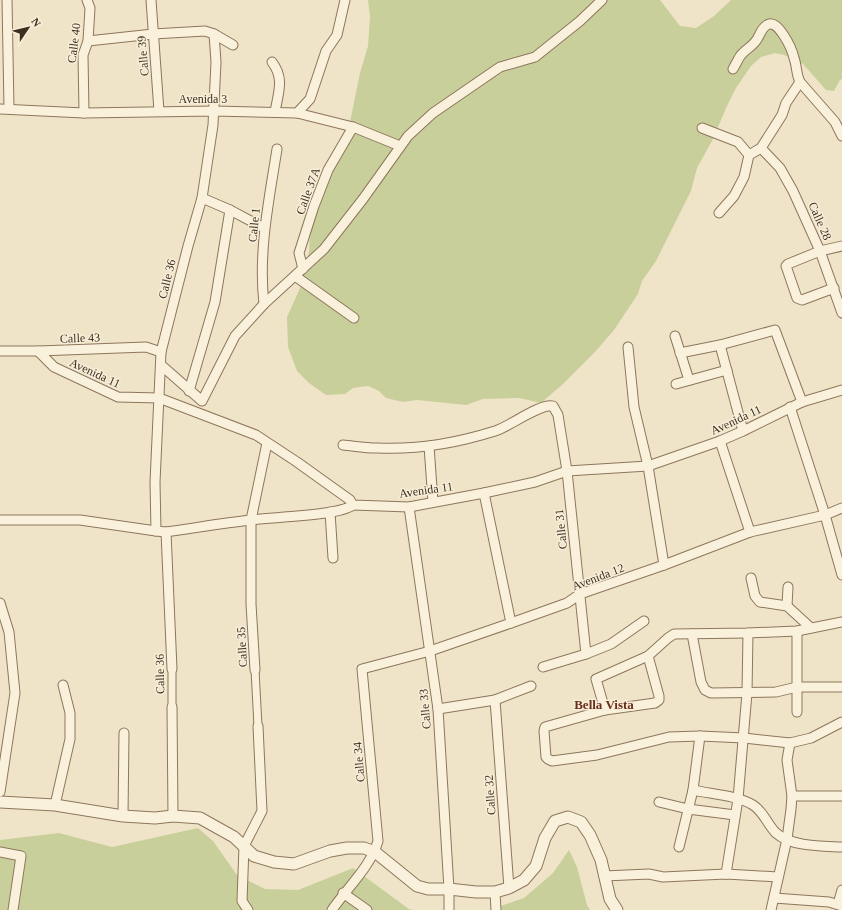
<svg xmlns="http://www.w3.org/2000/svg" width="842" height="910" viewBox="0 0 842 910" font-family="Georgia,serif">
  <rect width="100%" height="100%" fill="#f0e4c8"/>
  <g fill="#c9cf9b">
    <polygon points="368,0 660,0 680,26 696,28 714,16 731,0 842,0 842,79 840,80 834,91 826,90 803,64 784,55 775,53 761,57 751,66 736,88 727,106 712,141 697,168 691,191 656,261 642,281 638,294 614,330 595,352 563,384 541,403 519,398 483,399 466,405 417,400 403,402 386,398 379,391 368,386 353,388 345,394 326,395 309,383 297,371 288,347 287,317 300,288 309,252 310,226 349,127 360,73 368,46 370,17"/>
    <polygon points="198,828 213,841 237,875 265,889 298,890 353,868 409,909 413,910 0,910 0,840 59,833 112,847"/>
    <polygon points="569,850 577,867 587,905 590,910 489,910 524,898 553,873"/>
  </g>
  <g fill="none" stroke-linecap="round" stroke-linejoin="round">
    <defs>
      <g id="pedestrian">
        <polyline points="255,670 258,726"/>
        <polyline points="172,707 172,669"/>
      </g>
      <g id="minor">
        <polyline points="7,0 9,108"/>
        <polyline points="151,0 159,111"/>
        <polyline points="88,41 153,34 205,31 214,34 233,45"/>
        <path d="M272,62C285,79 278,93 275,112"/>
        <path d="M733,69C736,64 738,59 741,55C745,50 751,47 755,42C760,37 760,29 767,25C778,18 792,49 794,58C797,66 796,74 800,82L835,122L842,136"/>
        <polyline points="0,109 84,113 214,111 297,113 353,127 400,146"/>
        <polyline points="84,113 83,55 88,41 90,8 87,0"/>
        <polyline points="297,113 310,99 326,51 337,35 345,0"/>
        <polyline points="702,128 738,142 749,155"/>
        <polyline points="761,148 780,168 793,191 820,251 842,313"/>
        <polyline points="202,198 230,210 264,228"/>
        <polyline points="719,213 734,196 744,177 749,155 761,148 782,115 786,103 800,82"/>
        <polyline points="303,269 299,253 314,206 328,170 353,127"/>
        <polyline points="295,276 354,318"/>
        <polyline points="834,288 802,300 797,298 786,266 788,264 820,251 842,246"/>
        <path d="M264,304C258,252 269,200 277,149"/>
        <polyline points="675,336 689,380"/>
        <polyline points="720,345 743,431"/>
        <polyline points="628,347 634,407 648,466 664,565"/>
        <polyline points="0,351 38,351 146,347 161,352"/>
        <polyline points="38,351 54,367 118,397 159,398 256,435 297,462 350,500 353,505 409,507 484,493 535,482 567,471 648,466 720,441 743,431 802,402 842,390"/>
        <polyline points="680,353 720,345 775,330 802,402"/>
        <polyline points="161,365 202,401 235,336 264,304 324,249 363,199 408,136 433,113 500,67 535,57 580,21 602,0"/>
        <polyline points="676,384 727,370"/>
        <polyline points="189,391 215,302 230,210"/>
        <polyline points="790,407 825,515 842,575"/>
        <polyline points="720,441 750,532"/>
        <path d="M343,445C354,446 365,448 377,448C417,450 457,443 495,431C509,427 540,403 553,406L558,415L567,471L586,654"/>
        <polyline points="429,446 433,502"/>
        <polyline points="484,493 511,623"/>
        <polyline points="409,507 438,709 449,889 449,910"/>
        <polyline points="330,512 333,558"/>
        <path d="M0,520H80L156,531L166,532C195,528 223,523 251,520C272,517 338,516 353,505"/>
        <polyline points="156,531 155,482 161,352 188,246 202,198 213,125 216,62 214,34"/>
        <polyline points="166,532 172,669"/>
        <polyline points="751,578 755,596 760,602 787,606 811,628"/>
        <polyline points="0,603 9,632 15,693 0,792"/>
        <polyline points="787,606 788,587"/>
        <polyline points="797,631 797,712"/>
        <polyline points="692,634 701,682 705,690 711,693 776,692 797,687 842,687"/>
        <polyline points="648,656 659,696 659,700 655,703 605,710 545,727 544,731 546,757 548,759 552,761 597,755 669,737 700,736 744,738 790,743 811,738 842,722"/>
        <polyline points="543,667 586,654 611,644 644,621"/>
        <polyline points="255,670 251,604 251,520 267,443"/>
        <polyline points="495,700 509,888"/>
        <polyline points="172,707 173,816"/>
        <polyline points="438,709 495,700 531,686"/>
        <polyline points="605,710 596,679 648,656 668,638 674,634 748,633 797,631 842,622"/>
        <path d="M693,790C710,794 737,795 753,805C764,812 767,824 776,833C792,847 822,846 842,847"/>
        <polyline points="792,796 842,796"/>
        <polyline points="659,802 688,809 735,815"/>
        <polyline points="55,805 70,739 70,713 63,685"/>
        <polyline points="123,816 124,733"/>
        <polyline points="679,847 693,790 700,736"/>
        <polyline points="0,852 21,856 13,910"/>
        <polyline points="726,874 738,799 747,693 748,633"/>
        <polyline points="604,876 649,874 663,877 726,874 778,877"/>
        <polyline points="495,892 496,910"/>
        <polyline points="343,893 367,910"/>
        <polyline points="774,898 829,902 842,906"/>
        <polyline points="838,904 842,890"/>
        <polyline points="248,910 242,901 244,846 262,811 258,726"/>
        <path d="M332,910C347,888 371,866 378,841L362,669L430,651L511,623L567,603L580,594L664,565L750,532L825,515L842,508"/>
        <polyline points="771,910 787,839 791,809 792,796 787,760 790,743"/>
      </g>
      <polyline id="tertiary" points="0,802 55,805 123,816 155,818 173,816 200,818 234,837 254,856 274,862 294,864 330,851 347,848 364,848 375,852 417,886 428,889 449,889 476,892 495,892 509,888 524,880 536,866 545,838 555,821 568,817 581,822 590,835 601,860 610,899 617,910"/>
    </defs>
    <use href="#pedestrian" stroke="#8d765c" stroke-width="9"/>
    <use href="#minor" stroke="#8d765c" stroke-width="11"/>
    <use href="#tertiary" stroke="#8d765c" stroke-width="13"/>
    <use href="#pedestrian" stroke="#faf1dc" stroke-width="7"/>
    <use href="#minor" stroke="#faf1dc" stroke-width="9"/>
    <use href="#tertiary" stroke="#faf1dc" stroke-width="11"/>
  </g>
  <g text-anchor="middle" stroke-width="3" stroke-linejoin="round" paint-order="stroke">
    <g font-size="12" fill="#3d2e20" stroke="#f7eed8">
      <text transform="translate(74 43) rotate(-83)" y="4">Calle 40</text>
      <text transform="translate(143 56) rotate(-95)" y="4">Calle 39</text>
      <text x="203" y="103">Avenida 3</text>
      <text transform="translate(308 191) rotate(-70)" y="4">Calle 37A</text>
      <text transform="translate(820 221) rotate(66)" y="4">Calle 28</text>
      <text transform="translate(254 225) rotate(-84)" y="4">Calle 1</text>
      <text transform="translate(167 279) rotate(-76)" y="4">Calle 36</text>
      <text transform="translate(80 338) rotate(-2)" y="4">Calle 43</text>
      <text transform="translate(95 373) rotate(25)" y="4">Avenida 11</text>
      <text transform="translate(736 420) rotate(-25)" y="4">Avenida 11</text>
      <text transform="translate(426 490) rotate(-8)" y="4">Avenida 11</text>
      <text transform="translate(561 529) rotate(-96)" y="4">Calle 31</text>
      <text transform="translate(598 577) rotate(-21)" y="4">Avenida 12</text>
      <text transform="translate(242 647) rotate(-93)" y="4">Calle 35</text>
      <text transform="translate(160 674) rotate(-91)" y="4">Calle 36</text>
      <text transform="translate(425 709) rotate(-95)" y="4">Calle 33</text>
      <text transform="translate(359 762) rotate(-95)" y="4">Calle 34</text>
      <text transform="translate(490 795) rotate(-94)" y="4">Calle 32</text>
    </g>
    <g font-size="13" font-weight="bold" fill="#6b2e1e" stroke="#f7eed8">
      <text x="604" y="709">Bella Vista</text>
    </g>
  </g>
  <g transform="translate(28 28) rotate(55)" stroke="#f7eed8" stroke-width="3" paint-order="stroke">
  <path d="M0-3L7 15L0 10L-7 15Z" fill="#3d2e20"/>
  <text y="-6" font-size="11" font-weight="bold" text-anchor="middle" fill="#3d2e20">N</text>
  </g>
</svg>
